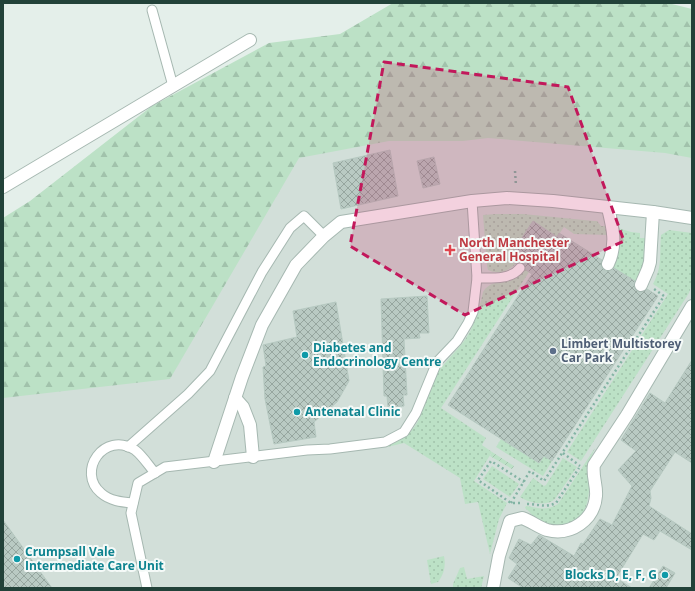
<svg xmlns="http://www.w3.org/2000/svg" width="695" height="591" viewBox="0 0 695 591" font-family="'Open Sans',sans-serif">
  <defs>
    <pattern id="grass-dots" width="8" height="8" patternUnits="userSpaceOnUse"><rect width="8" height="8" fill="#bce1c6"/><path d="M2 2h.1M6 6h.1" fill="none" stroke="#a1c2ab" stroke-width="1.8" stroke-linecap="round"/></pattern>
    <pattern id="forest-firs" width="22" height="20" patternUnits="userSpaceOnUse"><rect width="22" height="20" fill="#bce1c6"/><path d="M5 1l3.5 6h-7zM16 11l3.5 6h-7z" fill="#a1c2ab"/></pattern>
    <pattern id="garden-furrows" width="10" height="10" patternUnits="userSpaceOnUse"><rect width="10" height="10" fill="#bce1c6"/><path d="M-1 1l2-2M0 10L10 0M9 11l2-2" fill="none" stroke="#a1c2ab"/></pattern>
    <pattern id="building-cross-hatch" width="8" height="8" patternUnits="userSpaceOnUse"><rect width="8" height="8" fill="#b9cac3"/><path d="M0 0l8 8M0 8l8-8" fill="none" stroke="#96a69f"/></pattern>
  </defs>
  <rect width="100%" height="100%" fill="#e4efea"/>
  <polygon fill="#d2dfd9" points="692,130 692,588 3,588 3,378 275,137"/>
  <g fill="url(#grass-dots)">
    <path d="M496,214H523L594,221H597L601,226H606L608,235L574,234L564,227L557,237L533,221L508,259L516,264C508,271 499,275 488,270L487,265L483,215Z"/>
    <path d="M618,228L631,232L640,233V238H645C646,254 644,269 636,282L612,267C620,253 621,243 618,228Z"/>
    <path d="M669,230L692,233V284L689,293L581,461L567,452L668,294L653,284C663,265 659,255 661,235Z"/>
    <path d="M525,269L529,272L441,408L486,438L482,445L492,452L474,481L507,503L499,519L490,554L478,502L465,504L460,478L404,443L387,447V443C395,440 404,438 411,431C425,417 424,394 434,378C441,366 452,356 461,345C474,329 479,311 483,292C494,275 511,290 525,269Z"/>
    <polygon points="501,439 539,463 544,456 552,461 543,476 496,447"/>
    <path d="M595,448L590,460L589,465C589,486 593,516 568,524C563,526 558,528 553,526C548,525 540,522 536,519C532,515 529,511 525,508L526,506C538,508 547,511 558,504Z"/>
    <path d="M563,458L577,467L555,499C547,507 529,503 520,497L533,478L544,486L546,485Z"/>
    <polygon points="492,466 519,484 510,497 483,479"/>
    <path d="M444,556C446,566 444,574 438,582L431,584L427,560Z"/>
    <polygon points="464,567 467,579 484,576 481,588 453,588 453,584 460,568"/>
  </g>
  <polygon fill="url(#forest-firs)" points="393,3 668,3 692,9 692,158 665,153 488,138 463,141 389,141 299,158 170,379 3,398 3,218 30,201 152,106 269,43 340,34"/>
  <polygon fill="url(#garden-furrows)" points="492,452 514,466 512,469 490,456"/>
  <g fill="url(#building-cross-hatch)" stroke="#b6c9c1">
    <polygon points="390,150 398,196 341,209 333,163"/>
    <polygon points="434,157 440,184 423,188 417,161"/>
    <polygon points="533,221 557,237 559,233 602,260 601,265 605,271 609,271 614,268 635,281 634,286 638,292 642,292 647,289 658,296 552,461 544,456 539,463 448,405 532,274 526,270 524,264 519,262 516,264 508,259"/>
    <polygon points="427,296 429,333 419,333 420,338 404,339 407,395 403,395 404,406 388,407 387,396 384,396 381,299"/>
    <polygon points="336,302 349,381 337,402 314,422 316,437 274,444 265,399 263,367 266,366 263,345 297,337 293,311"/>
    <polygon points="692,360 692,463 675,452 650,491 651,498 649,506 692,534 692,550 660,531 654,540 643,534 616,578 632,588 523,588 508,578 517,564 509,558 519,539 531,545 539,535 574,556 581,543 583,544 600,519 612,525 632,486 618,470 636,451 621,440 650,393 665,403"/>
    <polygon points="3,520 52,588 3,588"/>
    <polygon points="663,566 675,573 666,588 649,588"/>
  </g>
  <g fill="none" stroke-linecap="round" stroke-linejoin="round">
    <defs>
      <g id="lane">
        <polyline points="152,10 173,86"/>
        <path d="M477,278C490,278 511,280 520,268"/>
        <polyline points="128,447 188,394 210,371 262,272 290,228 304,216 324,236"/>
        <path d="M133,503C122,502 110,501 101,493C76,472 104,430 135,450C142,455 149,466 155,473"/>
        <polyline points="147,588 131,513 138,483 165,467 307,450 330,449 385,442 404,432 416,413 437,362 457,341 468,323 473,312 477,278 472,201"/>
      </g>
      <g id="street">
        <polyline points="3,187 250,40"/>
        <path d="M608,264C617,245 613,228 608,208"/>
        <polyline points="641,285 648,269 650,262 653,212"/>
        <polyline points="235,398 243,407 250,425 253,457"/>
        <polyline points="214,462 242,377 262,325 296,265 324,236 341,222 472,201 507,198 553,201 653,212 692,218"/>
        <path d="M493,588L499,556L510,521L522,518C531,521 538,527 547,530C571,536 594,520 596,496C597,485 592,476 594,465L627,415L692,306"/>
      </g>
    </defs>
    <use href="#lane" stroke="#a6b8b1" stroke-width="11"/>
    <use href="#street" stroke="#a6b8b1" stroke-width="14"/>
    <g stroke="#83b4a4" stroke-width="2.5" stroke-dasharray="2 3" stroke-linecap="butt">
      <polyline points="515,171 516,186"/>
      <polyline points="563,453 580,466"/>
      <polyline points="511,503 530,471 544,481 664,296 654,289"/>
      <polyline points="520,503 511,503 478,480 491,461 524,482"/>
      <path d="M527,504C537,504 546,508 556,503L579,468"/>
    </g>
    <use href="#lane" stroke="#fff" stroke-width="9"/>
    <use href="#street" stroke="#fff" stroke-width="12"/>
  </g>
  <path fill="#c2185b" fill-opacity="0.2" stroke="#c2185b" stroke-width="3" stroke-dasharray="8 5" stroke-linejoin="round" d="M384,62L568,87L624,241L465,315L350,246Z"/>
  <path fill="#e0444e" stroke="#f5faf8" stroke-width="1.5" d="M448 244h4v4h4v4h-4v4h-4v-4h-4v-4h4z"/>
  <circle fill="#5c6f8a" stroke="#f5faf8" stroke-width="1.5" cx="553" cy="351" r="4"/>
  <g fill="#0f9aa8" stroke="#f5faf8" stroke-width="1.5">
    <circle cx="305" cy="355" r="4"/>
    <circle cx="297" cy="412" r="4"/>
    <circle cx="17" cy="559" r="4"/>
    <circle cx="665" cy="575" r="4"/>
  </g>
  <g text-anchor="middle" stroke-width="4" stroke-linejoin="round" paint-order="stroke">
    <g font-size="12" font-weight="bold" fill="#be3a42" stroke="#f5faf8" text-anchor="start">
      <text x="459" y="247">North Manchester<tspan x="459" dy="14">General Hospital</tspan></text>
    </g>
    <g font-size="12" font-weight="bold" fill="#4e5e75" stroke="#f5faf8" text-anchor="start">
      <text x="561" y="348">Limbert Multistorey<tspan x="561" dy="14">Car Park</tspan></text>
    </g>
    <g font-size="12" font-weight="bold" fill="#0d838f" stroke="#f5faf8" text-anchor="start">
      <text x="313" y="352">Diabetes and<tspan x="313" dy="14">Endocrinology Centre</tspan></text>
      <text x="305" y="416">Antenatal Clinic</text>
      <text x="25" y="556">Crumpsall Vale<tspan x="25" dy="14">Intermediate Care Unit</tspan></text>
      <text x="657" y="579" text-anchor="end">Blocks D, E, F, G</text>
    </g>
  </g>
  <rect width="695" height="591" fill="none" stroke="#224239" stroke-width="8"/>
</svg>
